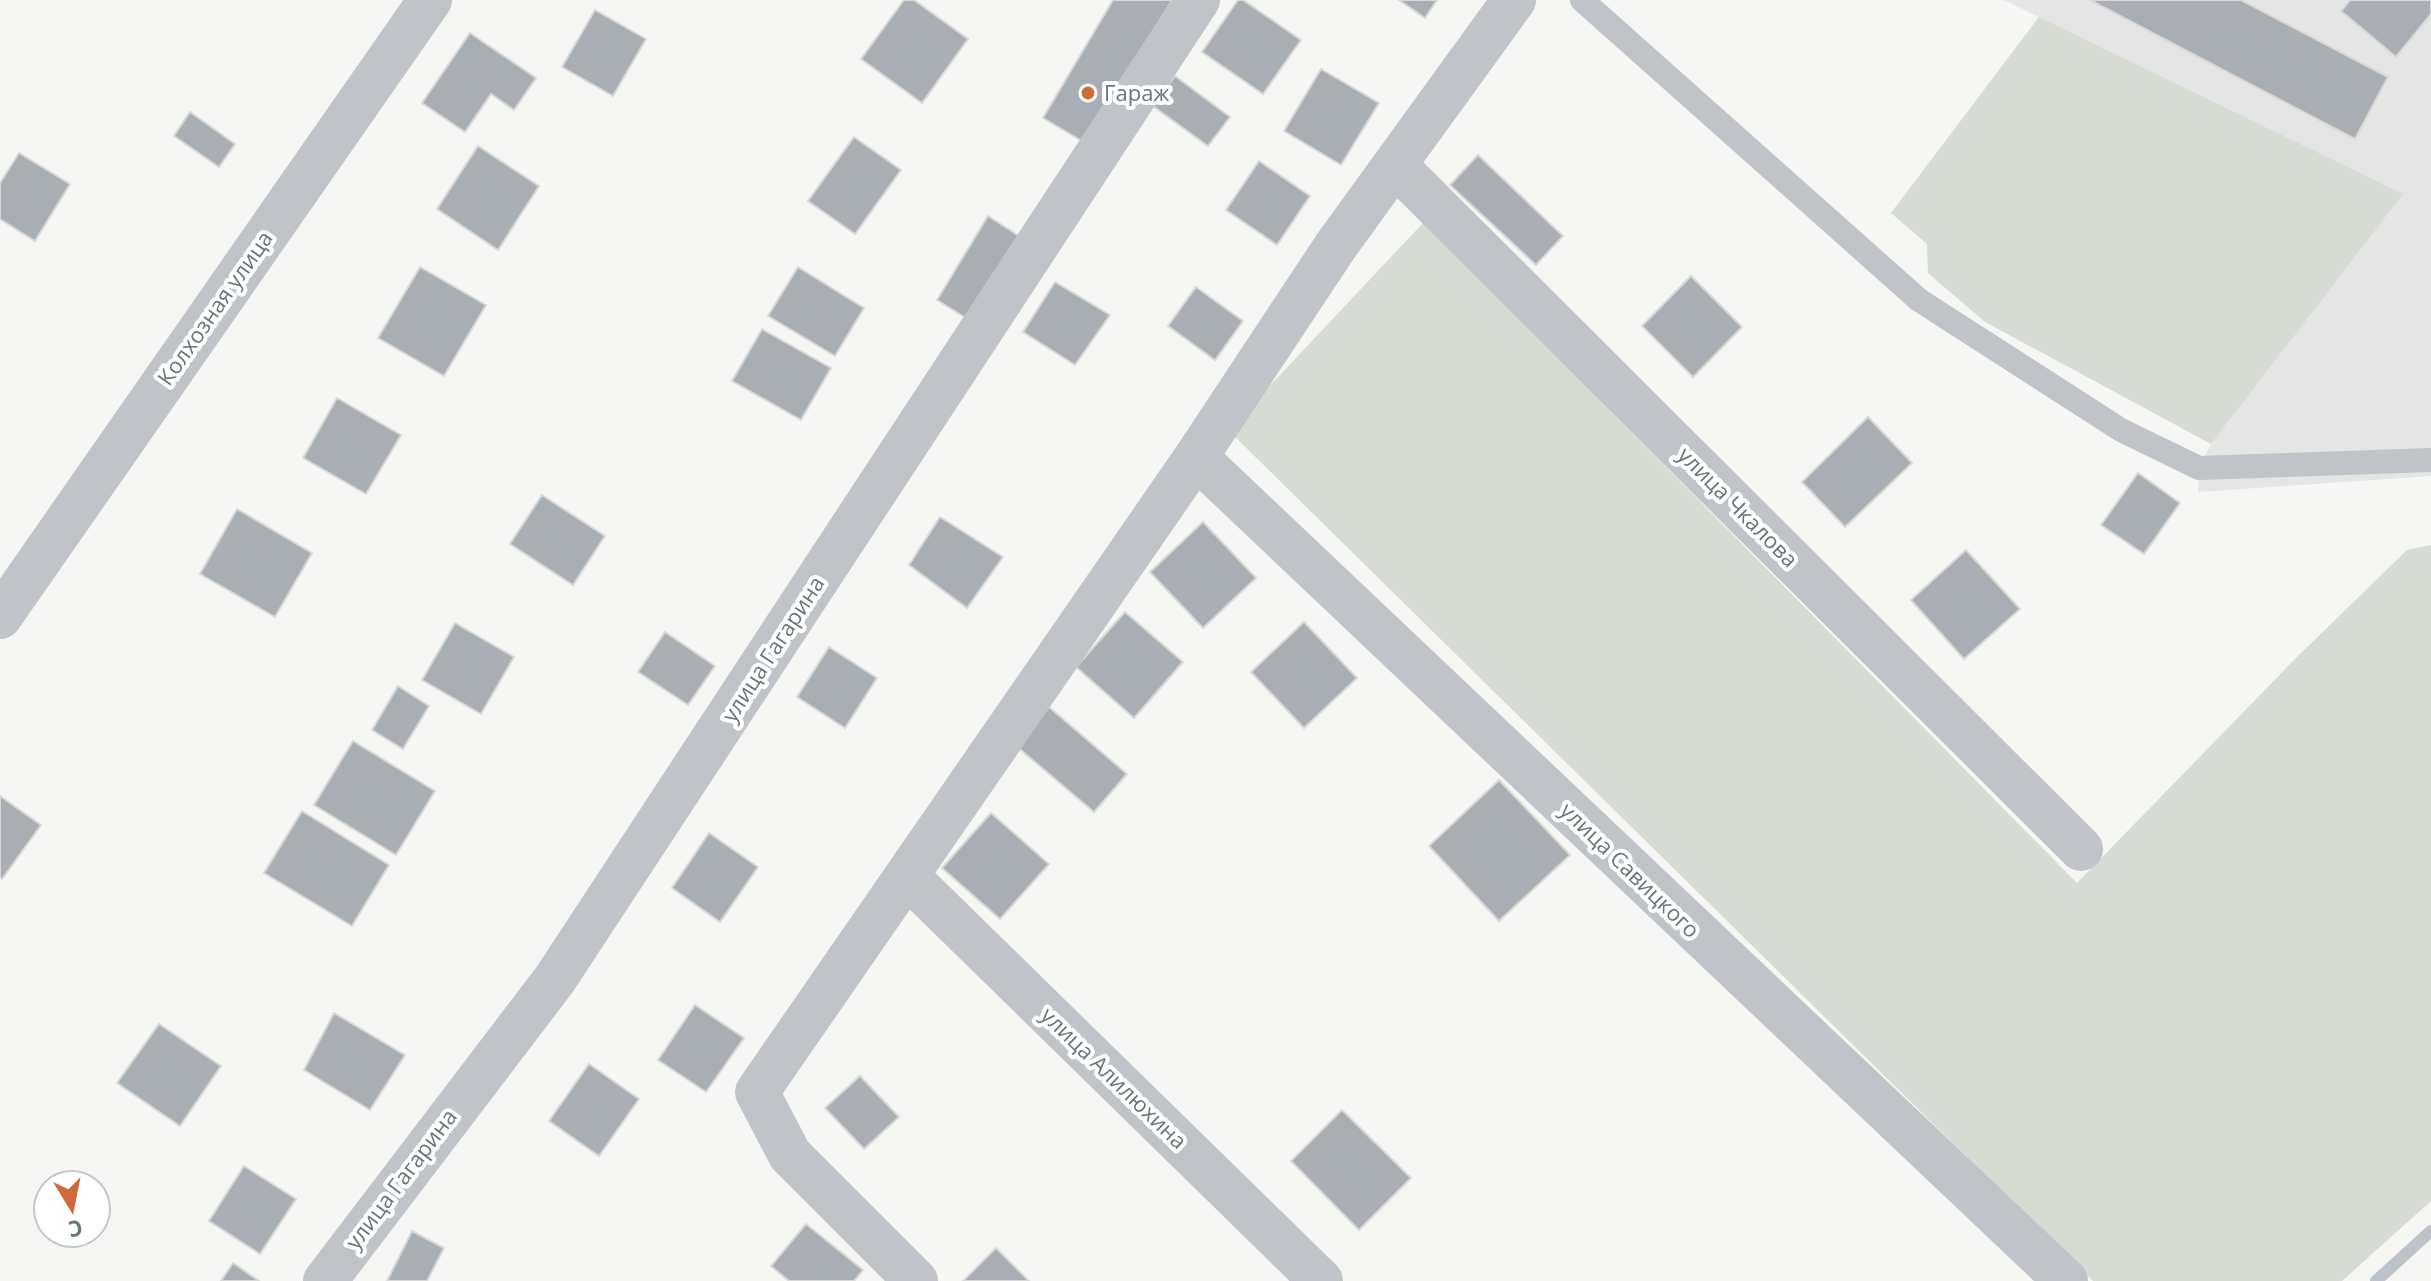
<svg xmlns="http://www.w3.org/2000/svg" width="2431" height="1281" viewBox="0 0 2431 1281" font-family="'Open Sans',sans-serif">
  <rect width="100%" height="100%" fill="#f6f6f4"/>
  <polygon fill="#e4e5e4" points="2004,0 2431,0 2431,476 2198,492 2199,468 2211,444 2402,194"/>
  <g fill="#d6dbd3">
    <polygon points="2039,17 2403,194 2211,444 1985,322 1928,273 1927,244 1891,213"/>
    <polygon points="1424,222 2077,883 2297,657 2407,550 2431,545 2431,1201 2342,1281 2093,1281 1228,430"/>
  </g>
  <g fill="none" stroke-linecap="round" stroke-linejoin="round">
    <polyline stroke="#bcc3c9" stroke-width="12" points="2376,1281 2431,1231"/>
  </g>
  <g fill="#a8aeb3" stroke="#d8d8d6" stroke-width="2">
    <polygon points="904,0 914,0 968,39 922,103 861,59"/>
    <polygon points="1113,0 1172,0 1087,144 1043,118"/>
    <polygon points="1238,0 1243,0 1301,40 1263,94 1202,52"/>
    <polygon points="1399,0 1437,0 1425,18"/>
    <polygon points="2090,0 2241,0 2388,77 2355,139"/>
    <polygon points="2350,0 2431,0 2431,14 2396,57 2341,11"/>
    <polygon points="595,10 646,39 613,96 562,67"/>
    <polygon points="470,33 536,78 514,110 491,94 465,132 422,103"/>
    <polygon points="1321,69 1379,103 1341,165 1284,131"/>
    <polygon points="1175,76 1230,117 1208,146 1153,106"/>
    <polygon points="190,112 235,144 219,167 174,136"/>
    <polygon points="854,137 901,170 855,234 808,201"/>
    <polygon points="478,146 539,186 498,250 437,209"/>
    <polygon points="19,153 70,184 35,241 0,219 0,183"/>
    <polygon points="1478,155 1563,236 1536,265 1450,185"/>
    <polygon points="1259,161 1310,196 1277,245 1226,210"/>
    <polygon points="988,216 1022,238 971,321 937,300"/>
    <polygon points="420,267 486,305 444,376 378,338"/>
    <polygon points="798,267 864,308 835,356 768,316"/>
    <polygon points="1691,276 1742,327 1693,377 1642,326"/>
    <polygon points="1055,282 1110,315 1075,365 1023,332"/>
    <polygon points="1196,287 1243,321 1215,360 1168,326"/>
    <polygon points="762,329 831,368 801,420 732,381"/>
    <polygon points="337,398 401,435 366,494 303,458"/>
    <polygon points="1868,417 1912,463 1845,527 1802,482"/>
    <polygon points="2138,473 2180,503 2144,554 2101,525"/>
    <polygon points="542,495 605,536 573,585 510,544"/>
    <polygon points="237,509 312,553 275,617 200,574"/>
    <polygon points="940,517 1003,557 967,608 909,565"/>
    <polygon points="1203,522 1256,578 1203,628 1150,572"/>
    <polygon points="1966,550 2020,609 1964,659 1911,600"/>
    <polygon points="1125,612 1183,662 1134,718 1076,667"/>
    <polygon points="1304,622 1357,678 1304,728 1251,672"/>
    <polygon points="455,623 514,657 481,714 422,680"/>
    <polygon points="665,632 715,666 688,705 638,672"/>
    <polygon points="829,647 877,678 845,728 797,697"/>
    <polygon points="398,686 429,706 403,749 372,730"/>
    <polygon points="1049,707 1127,774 1094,812 1015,745"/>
    <polygon points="353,741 435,791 396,855 314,805"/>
    <polygon points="1499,780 1570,855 1499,921 1429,846"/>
    <polygon points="0,796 41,825 2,879 0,877"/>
    <polygon points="302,811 389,865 352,926 264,873"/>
    <polygon points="991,813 1049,864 1000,919 942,868"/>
    <polygon points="709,833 758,867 720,922 672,888"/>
    <polygon points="695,1005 744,1038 706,1092 658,1060"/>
    <polygon points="334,1013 405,1055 370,1110 304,1070"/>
    <polygon points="159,1024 221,1066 180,1126 117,1083"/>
    <polygon points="589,1064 639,1099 599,1156 549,1121"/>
    <polygon points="860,1076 899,1117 864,1149 825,1108"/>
    <polygon points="1342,1110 1411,1178 1359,1230 1291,1161"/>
    <polygon points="244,1166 296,1199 260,1254 209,1221"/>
    <polygon points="806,1224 863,1270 854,1281 789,1281 771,1266"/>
    <polygon points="412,1231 444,1248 427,1281 387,1281"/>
    <polygon points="996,1248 1029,1281 963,1281"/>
    <polygon points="233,1263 259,1281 221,1281"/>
  </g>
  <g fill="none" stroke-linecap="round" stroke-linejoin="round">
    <polyline stroke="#c0c3c7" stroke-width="24" points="1582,0 1919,300 2121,430 2199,468 2431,460"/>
    <g stroke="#c0c3c7" stroke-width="44">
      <polyline points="1395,165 2081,849"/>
      <polyline points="1196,457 2066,1281"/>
      <polyline points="0,617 430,0"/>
      <polyline points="907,876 1321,1281"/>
      <polyline points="325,1281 555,979 1198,0"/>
      <polyline points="916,1281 790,1155 757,1092 1196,457 1335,247 1514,0"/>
    </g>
  </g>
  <circle fill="#cf6b3b" stroke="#fff" stroke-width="3" cx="1088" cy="93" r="8"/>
  <g text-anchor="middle" stroke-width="8" stroke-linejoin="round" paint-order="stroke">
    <g font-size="22" fill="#697481" stroke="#fff" text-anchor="start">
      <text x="1104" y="101">Гараж</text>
    </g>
    <g font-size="22" fill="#697481" stroke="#fff">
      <text transform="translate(215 308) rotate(-55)" y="8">Колхозная улица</text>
      <text transform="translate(1738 507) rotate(45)" y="8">улица Чкалова</text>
      <text transform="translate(773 649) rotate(-57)" y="8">улица Гагарина</text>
      <text transform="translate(1630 870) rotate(44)" y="8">улица Савицкого</text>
      <text transform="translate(1114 1078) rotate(44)" y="8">улица Алилюхина</text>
      <text transform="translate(401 1179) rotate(-53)" y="8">улица Гагарина</text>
    </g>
  </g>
  <g transform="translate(72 1209) rotate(170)"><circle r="38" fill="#ffffff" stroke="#c3c7cd" stroke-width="2"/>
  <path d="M0-6L14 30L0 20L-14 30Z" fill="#cf6b3b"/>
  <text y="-12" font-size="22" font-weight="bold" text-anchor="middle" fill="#697481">С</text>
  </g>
</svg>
